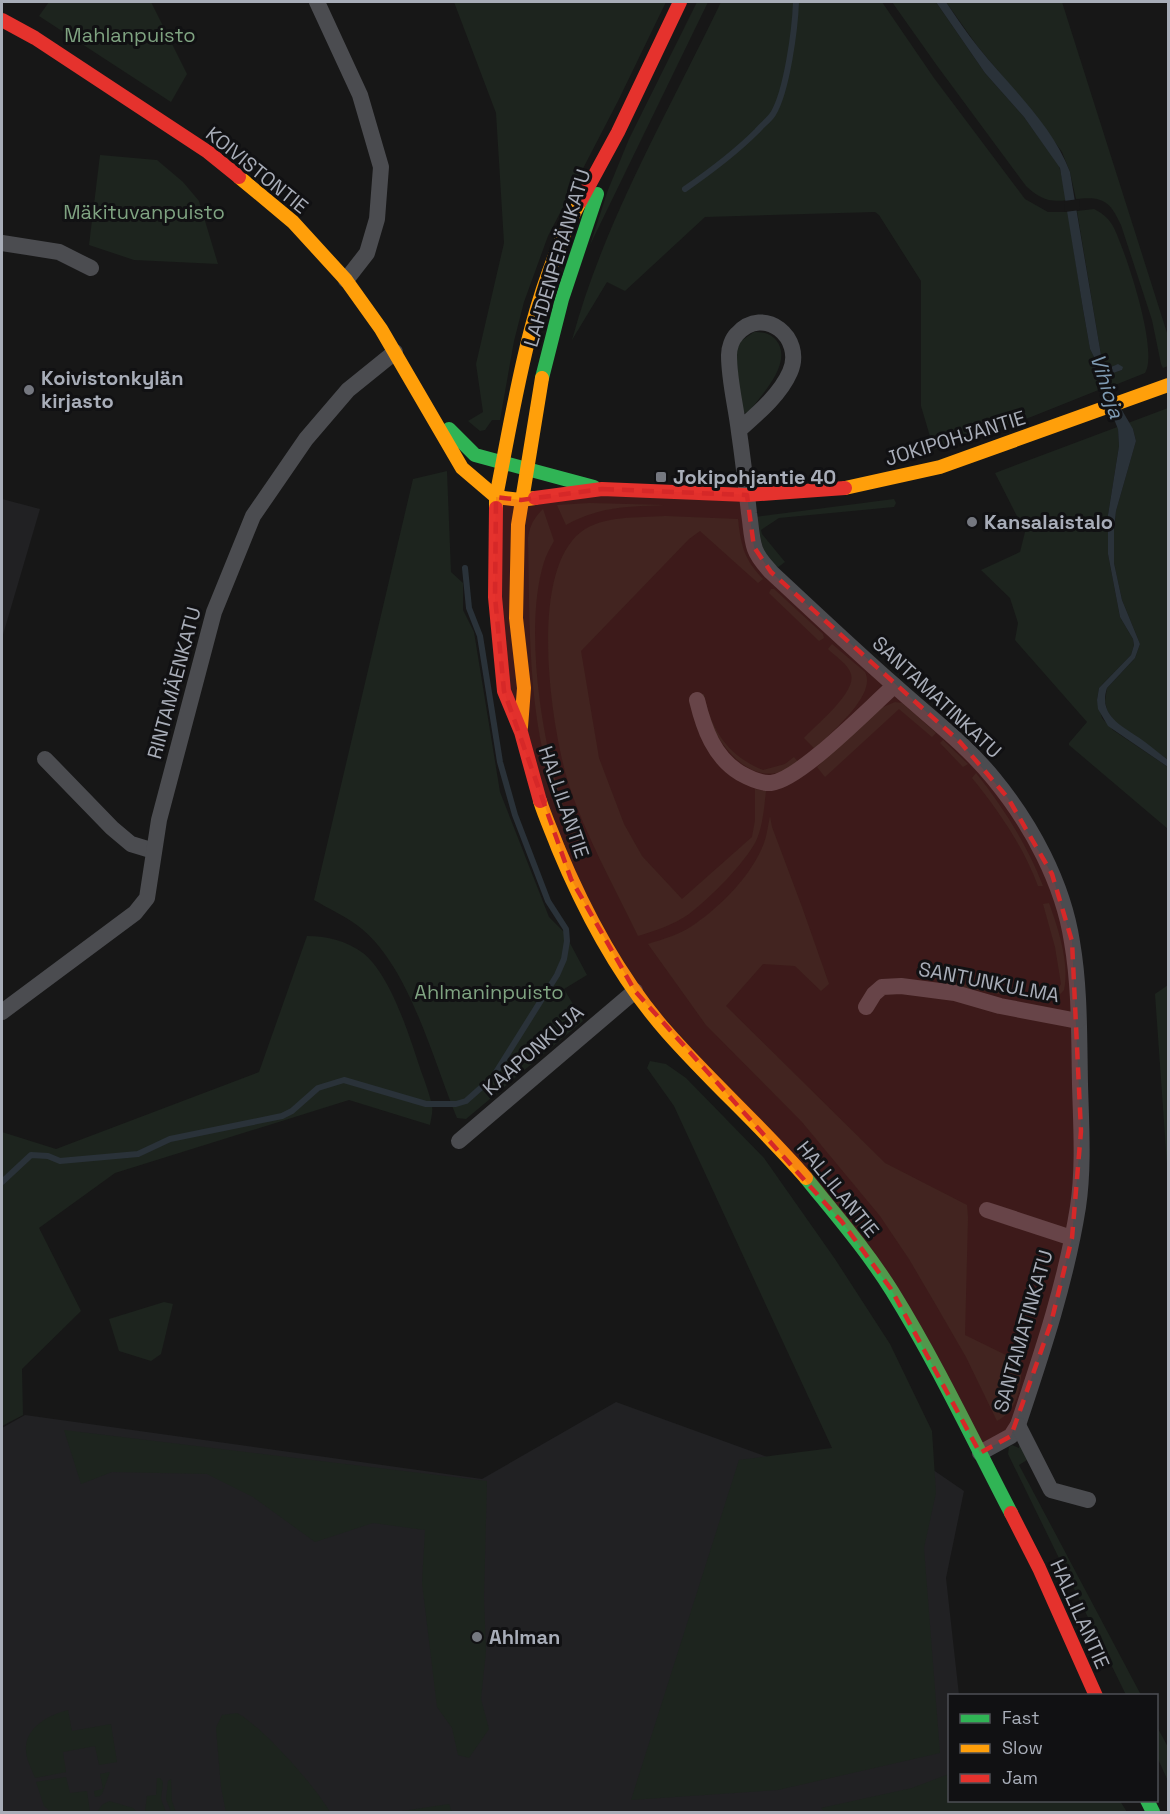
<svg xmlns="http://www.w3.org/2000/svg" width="1170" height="1814" viewBox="0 0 1170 1814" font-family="'Space Grotesk',sans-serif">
  <rect width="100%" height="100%" fill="#171717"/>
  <g fill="#212123">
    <polygon points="2,499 40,509 2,638"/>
    <polygon points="616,1402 836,1482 866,1424 964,1491 946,1578 959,1695 950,1696 950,1800 1034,1812 2,1812 2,1428 25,1415 482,1479"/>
  </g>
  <g fill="#1d241e">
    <polygon points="49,2 151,2 187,74 171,102 39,16"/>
    <polygon points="454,2 666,2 618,101 548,236 524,302 514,341 500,420 492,420 485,430 480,431 468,421 483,412 476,364 504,243 496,113"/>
    <polygon points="697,2 708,2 590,245 608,190 629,139"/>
    <path d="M721,2H882L934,78L1025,199L1048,212H1068L1083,309L1090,349L1094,357L1093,367L1101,389L1031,417L934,450L921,406V281L879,215L875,212L705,217L625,291L607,282L572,340C604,221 668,113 721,2Z"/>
    <path d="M892,2H936L985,73L1024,117L1059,165L1067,200C1049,203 1039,198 1026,186L938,67Z"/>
    <path d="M946,2H1062L1168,336V366L1163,368L1161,364L1152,320L1121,225C1110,201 1103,196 1076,199L1070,172L1062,152L1034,114L978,47Z"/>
    <polygon points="100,155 157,160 183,182 199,201 218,264 134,260 89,245"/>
    <path d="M1094,209C1103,213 1110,220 1114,228C1126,253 1159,351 1145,373L1110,387L1106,375L1122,370L1116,365L1106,369L1101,355L1077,211Z"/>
    <path d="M754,332C763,332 770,333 776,340C794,362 762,394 749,412L744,413L741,409L736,351L741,341Z"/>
    <polygon points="1168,408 1168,760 1114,721 1107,710 1105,701 1107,688 1135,658 1140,644 1122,600 1114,563 1114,530 1116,511 1136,441 1133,429 1118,429 1119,446 1108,515 1108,554 1120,617 1133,639 1134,645 1131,655 1099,688 1097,700 1102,718 1113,730 1168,767 1168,829 1069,745 1069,743 1087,722 1015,640 1018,623 1010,598 981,570 1020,552 1025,532 995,473"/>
    <path d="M447,471L451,572L463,583V610L474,632L500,792L549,917L564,932L587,975L564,989L583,1021L466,1119L457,1118C433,1060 410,969 362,929C348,917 329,909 314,900L413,479Z"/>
    <polygon points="894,499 896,503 894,507 779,518 761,530 762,534 785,562 777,568 764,552 755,517"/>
    <path d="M590,503L665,505C626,507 601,506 566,525L557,505Z"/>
    <path d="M543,509L554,541C550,548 546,555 544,562C524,625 541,737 561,799C566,815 575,830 581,846C570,835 562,817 557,802C527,718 530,626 528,538C530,525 534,518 543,509Z"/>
    <path d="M665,516L738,519C741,546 744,559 763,579L758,583L700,531L689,539L581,651L599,758L624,824L642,856L682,899L752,837L755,820V789L766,791C764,807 763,826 756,841C744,864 710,898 689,914C675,924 655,931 638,936C614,886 585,835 568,782C551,725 528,573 581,532C603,515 639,518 665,516Z"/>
    <polygon points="771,589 774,589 823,634 824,638 819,641 769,593"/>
    <path d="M832,644L865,672C877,695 832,731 817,747L814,748L804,738C816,725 857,692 851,674C848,664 835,656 828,649Z"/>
    <path d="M702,694H704C711,730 728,756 763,770L785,764L794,757L798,762C766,788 737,766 718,737C714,732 710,727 708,721C705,713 704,703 702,694Z"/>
    <polygon points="895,702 902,703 936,733 932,737 899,709 825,777 817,767 876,710"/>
    <polygon points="943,740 968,764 963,767 940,743"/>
    <path d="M976,773C1004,808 1027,845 1043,886H1038C1023,846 999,811 972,778Z"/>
    <path d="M770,816L772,827L802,907L829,984L821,991L795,966L763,964L726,1006L885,1163L967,1205L968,1217L965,1335L1022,1363C1021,1386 1019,1409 997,1421L966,1357L936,1305L909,1259L880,1216L802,1122L706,1025L648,944C664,939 681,934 695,924C722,905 752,875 764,843C767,835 768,825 770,816Z"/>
    <path d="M1049,903C1058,928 1070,964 1064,990C1052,1005 1035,1000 1018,997V992C1031,993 1054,998 1061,984L1055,947L1043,904Z"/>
    <path d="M307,936C328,936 346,941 363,953C391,975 410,1038 421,1071C425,1082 430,1095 432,1106C433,1112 431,1119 430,1125L349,1100L115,1173L39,1228L81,1311L22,1369L23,1415L2,1426V1132L56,1149L259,1072Z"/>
    <polygon points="945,982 1004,989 1004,995 945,984"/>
    <polygon points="1168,985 1168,1179 1155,994"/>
    <polygon points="650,1061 666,1064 686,1078 764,1158 835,1259 890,1344 932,1431 936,1493 924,1548 940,1753 778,1790 631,1800 739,1460 832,1448 674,1106 647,1068"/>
    <polygon points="164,1302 173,1304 161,1354 151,1361 119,1351 109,1319"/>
    <polygon points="64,1430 487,1481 484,1598 486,1651 481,1699 489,1729 469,1758 458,1755 452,1728 437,1707 422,1583 425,1530 373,1523 315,1542 253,1497 207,1474 112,1472 81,1484"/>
    <polygon points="1019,1442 1027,1460 1019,1465 1141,1695 1126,1695 1008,1454 1009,1447 1012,1445 1019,1448"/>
    <path d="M68,1710L72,1731L111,1724L117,1762L99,1765L95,1746L63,1752L66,1772L35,1778C32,1770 26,1759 26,1750C25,1727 49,1715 68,1710Z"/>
    <path d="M237,1713C264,1728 314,1785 330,1812H226L221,1787L216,1728L222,1715Z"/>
    <polygon points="1156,1725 1168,1747 1168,1781 1157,1757"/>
    <polygon points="110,1772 102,1794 100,1796 95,1797 94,1791 103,1789 100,1774"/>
    <polygon points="949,1774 950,1800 1120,1801 1127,1812 825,1812 821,1808 912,1788"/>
    <polygon points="66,1777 70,1793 87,1791 90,1812 51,1812 44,1806 36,1782"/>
    <polygon points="157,1778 160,1778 163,1782 161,1799 166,1812 145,1812 147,1796 156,1795"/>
    <polygon points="171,1779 172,1801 176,1812 171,1812 166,1799 168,1781"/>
    <polygon points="109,1801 133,1808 137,1812 97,1812 102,1805"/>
    <polygon points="449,1804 452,1812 396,1812"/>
  </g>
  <path fill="#2a3239" d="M936,2H946C956,17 966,32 978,47C1009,86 1052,124 1070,172L1101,355L1106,369L1118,364L1123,367L1122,370L1107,375L1116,400L1133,429L1136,441L1116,511L1114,529V563L1122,600L1140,644L1135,658L1107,688C1097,718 1127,728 1145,742C1153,748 1160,754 1168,760V767L1108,726L1098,709L1097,700L1099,688L1131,655L1134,645L1133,639L1120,617L1108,554V515L1119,446L1118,429L1093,367L1094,357L1090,349L1083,309L1060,168L1024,117L985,73Z"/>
  <polygon fill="#171717" points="1079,199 1080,210 1065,212 1064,201"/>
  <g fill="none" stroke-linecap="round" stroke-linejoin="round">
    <g stroke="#2a3239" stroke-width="6">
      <path d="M685,189C711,171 735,153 757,131C762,125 769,120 773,114C787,91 795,29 796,2"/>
      <polyline points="2,1182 31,1155 48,1156 60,1161 138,1154 170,1139 282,1116 292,1111 318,1088 344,1080 426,1104 456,1104 466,1101 493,1077 557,975 564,959 567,941 566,929 548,901 515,815 500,762 480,636 469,608 465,568"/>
    </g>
    <g stroke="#4b4c50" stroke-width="16">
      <polyline points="317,2 360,95 381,167 377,219 367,253 346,280"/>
      <polyline points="2,243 59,252 91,268"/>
      <path d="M739,430C757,414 780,395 790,372C805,338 764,304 737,334C732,339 729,348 729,355C729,381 736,406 739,432C743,459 746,486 749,513C751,525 751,538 755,549C758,558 765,565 771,572C812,610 852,648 894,685C928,716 965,743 994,779C1031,824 1063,883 1072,942C1080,988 1079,1037 1080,1084C1081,1124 1084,1167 1078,1207C1066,1282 1042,1353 1018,1425L1011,1436L980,1453"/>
      <path d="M697,700C704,729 714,757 740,773C749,778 761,784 771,783C800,780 870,707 894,686"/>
      <polyline points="45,759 112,828 131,844 154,851"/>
      <polyline points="866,1007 874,994 882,987 901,986 955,993 1000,1006 1078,1021"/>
      <polyline points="2,1012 135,913 147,898 159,820 214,612 253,516 306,439 348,390 395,352"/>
      <polyline points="459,1141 635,991"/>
      <polyline points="987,1210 1072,1238"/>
      <polyline points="1018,1425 1051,1490 1088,1500"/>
    </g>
    <g stroke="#30b455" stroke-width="14">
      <polyline points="542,378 562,299 597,194"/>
      <polyline points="449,429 475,455 594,487"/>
      <path d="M806,1178C835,1214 867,1251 892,1291C936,1362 972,1438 1011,1513"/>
      <polyline points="1147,1800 1153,1812"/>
    </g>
    <g stroke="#ff9f0a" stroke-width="14">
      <polyline points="239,177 293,222 346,280 381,329 462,468 496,497 521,500 535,498"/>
      <polyline points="845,488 940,467 1168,385"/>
      <path d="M496,508V497C516,397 530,293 580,202"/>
      <polyline points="521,727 524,688 516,618 518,525 542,378"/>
      <path d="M540,801C545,817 552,832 558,848C585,913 620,979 667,1032C712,1083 762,1127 806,1178"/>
    </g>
    <g stroke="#e5322d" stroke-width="14">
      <polyline points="2,20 35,38 208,152 239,177"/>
      <polyline points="580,202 618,132 680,2"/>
      <polyline points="535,498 602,489 747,495 845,488"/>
      <polyline points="496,508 495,597 504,691 521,732 540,801"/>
      <polyline points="1011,1513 1039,1568 1096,1696"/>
    </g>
  </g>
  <path fill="#d62828" fill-opacity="0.2" stroke="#d62828" stroke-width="4.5" stroke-dasharray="12 8" stroke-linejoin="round" d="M602,489L747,495L754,547L771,572L960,742L1008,798L1052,874L1072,941L1081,1131L1072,1238L1051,1323L1011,1436L980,1453L891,1289L842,1222L635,991L571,879L504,691L495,597L496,497L521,500Z"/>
  <g fill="#757880" stroke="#111113" stroke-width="2">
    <circle cx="29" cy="390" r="6"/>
    <rect x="655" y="471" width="12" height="12" rx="3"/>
    <circle cx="972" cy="522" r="6"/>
    <circle cx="477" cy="1637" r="6"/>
  </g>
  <g text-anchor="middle" stroke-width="6" stroke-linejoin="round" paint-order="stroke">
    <g font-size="20" fill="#7fa381" stroke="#111113">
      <text x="130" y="42">Mahlanpuisto</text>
      <text x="144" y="219">Mäkituvanpuisto</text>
      <text x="489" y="999">Ahlmaninpuisto</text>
    </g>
    <g font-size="20" fill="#a8adb8" stroke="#111113">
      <text transform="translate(257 170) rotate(39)" y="7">KOIVISTONTIE</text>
      <text transform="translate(557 258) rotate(-73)" y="7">LAHDENPERÄNKATU</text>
      <text transform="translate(955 438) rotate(-17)" y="7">JOKIPOHJANTIE</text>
      <text transform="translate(174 683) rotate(-75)" y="7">RINTAMÄENKATU</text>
      <text transform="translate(937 697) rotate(43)" y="7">SANTAMATINKATU</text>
      <text transform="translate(564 802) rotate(71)" y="7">HALLILANTIE</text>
      <text transform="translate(989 982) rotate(11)" y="7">SANTUNKULMA</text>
      <text transform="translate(533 1050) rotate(-41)" y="7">KAAPONKUJA</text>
      <text transform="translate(838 1189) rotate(51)" y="7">HALLILANTIE</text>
      <text transform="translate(1023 1331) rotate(-74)" y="7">SANTAMATINKATU</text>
      <text transform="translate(1080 1614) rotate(66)" y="7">HALLILANTIE</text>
    </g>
    <g font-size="20" font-weight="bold" fill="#a8adb8" stroke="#111113" text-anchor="start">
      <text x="41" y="385">Koivistonkylän<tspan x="41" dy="23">kirjasto</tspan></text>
      <text x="673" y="484">Jokipohjantie 40</text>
      <text x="984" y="529">Kansalaistalo</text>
      <text x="489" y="1644">Ahlman</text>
    </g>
    <g font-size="21" font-style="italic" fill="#7f9bb3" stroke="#111113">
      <text transform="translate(1107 386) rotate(72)" y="7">Vihioja</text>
    </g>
  </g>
  <rect width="1170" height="1814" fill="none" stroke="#a8adb8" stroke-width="6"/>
  <rect x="948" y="1694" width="210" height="108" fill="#111113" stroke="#4d4f55" stroke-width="1.5"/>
  <rect x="960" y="1714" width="30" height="9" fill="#30b455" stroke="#4d4f55" stroke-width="1.5"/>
  <text x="1002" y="1724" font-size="18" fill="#a8adb8">Fast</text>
  <rect x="960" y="1744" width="30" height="9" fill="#ff9f0a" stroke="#4d4f55" stroke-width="1.5"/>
  <text x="1002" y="1754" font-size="18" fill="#a8adb8">Slow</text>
  <rect x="960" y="1774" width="30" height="9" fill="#e5322d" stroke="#4d4f55" stroke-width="1.5"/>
  <text x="1002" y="1784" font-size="18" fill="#a8adb8">Jam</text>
</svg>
